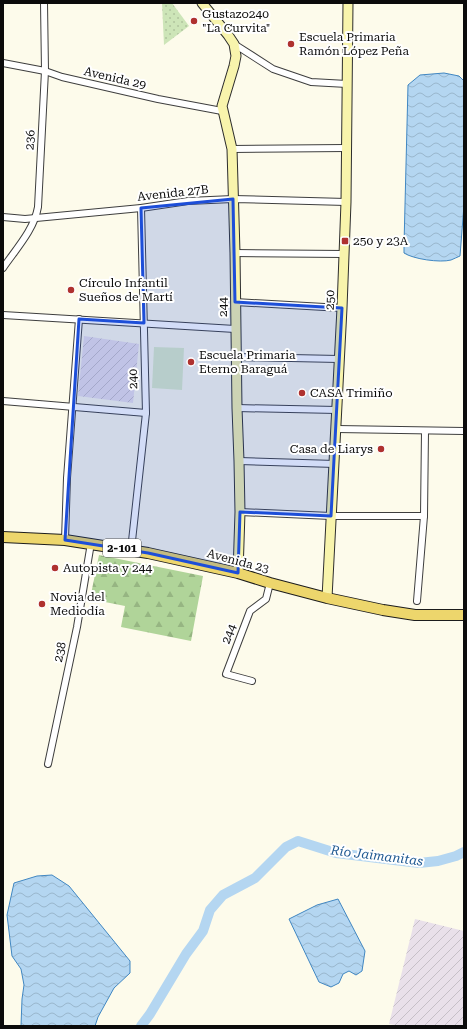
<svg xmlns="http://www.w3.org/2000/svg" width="467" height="1029" viewBox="0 0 467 1029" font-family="'Roboto Serif',serif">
  <defs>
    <pattern id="industrial-furrows" width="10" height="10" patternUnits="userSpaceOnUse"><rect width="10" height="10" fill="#e9e0ea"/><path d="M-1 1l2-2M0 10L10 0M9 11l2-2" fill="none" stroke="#c6bfc7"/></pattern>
    <pattern id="forest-firs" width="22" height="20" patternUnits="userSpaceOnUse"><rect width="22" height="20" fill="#b0d499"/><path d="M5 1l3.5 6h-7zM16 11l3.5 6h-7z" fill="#96b582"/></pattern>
    <pattern id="park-dots" width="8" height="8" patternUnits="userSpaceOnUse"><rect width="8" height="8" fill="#cde5b8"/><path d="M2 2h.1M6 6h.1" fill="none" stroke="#afc39d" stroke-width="1.8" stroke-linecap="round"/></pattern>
    <pattern id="water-waves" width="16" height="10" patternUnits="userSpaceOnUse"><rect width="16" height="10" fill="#b4d6f1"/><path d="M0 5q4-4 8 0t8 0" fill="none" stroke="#99b6cd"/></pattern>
  </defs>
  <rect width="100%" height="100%" fill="#fdfbeb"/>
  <g fill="url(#industrial-furrows)">
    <polygon points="84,336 139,344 133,403 78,396"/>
    <polygon points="415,919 464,931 464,1026 401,1026 389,1024"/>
  </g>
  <polygon fill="url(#forest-firs)" points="99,555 203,576 191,641 121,627 125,606 90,599"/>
  <polygon fill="url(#park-dots)" points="162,3 172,3 189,26 164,45"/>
  <polygon fill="#deedc9" points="154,347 184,348 182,390 152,388"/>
  <g fill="url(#water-waves)" stroke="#4187c2">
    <path d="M444,73L459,76L464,81V205L460,256C457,257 454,259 451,260C440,263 413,259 404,253V245L408,85L420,75Z"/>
    <polygon points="52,875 69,886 130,961 130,973 114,988 98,1017 95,1026 21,1026 22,999 24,985 21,969 12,956 7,915 14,883 37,876"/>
    <polygon points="338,899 365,951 362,971 356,975 349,971 343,974 339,983 331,987 319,982 289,919 317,905"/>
  </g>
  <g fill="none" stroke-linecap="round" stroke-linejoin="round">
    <polyline stroke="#b4d6f1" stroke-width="10" points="141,1026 150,1014 186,954 203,931 210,910 223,895 255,878 286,847 298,841 336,853 419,863 438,861 456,856 464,852"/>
    <defs>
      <g id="street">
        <polyline points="234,44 273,69 311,82 347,84"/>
        <polyline points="3,63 45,71 62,77 158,99 222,111"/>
        <polyline points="232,149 346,148"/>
        <polyline points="3,217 25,219 36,218 141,208 188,201 233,199 346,202"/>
        <polyline points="235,253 344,254"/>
        <path d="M3,268C16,249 34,230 38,207L45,71L44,3"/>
        <polyline points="235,302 342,308"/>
        <polyline points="3,315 235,329"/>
        <polyline points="236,357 339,359"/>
        <polyline points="3,401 146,413"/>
        <polyline points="237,408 337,410"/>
        <polyline points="337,429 464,431"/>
        <polyline points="239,461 335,464"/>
        <polyline points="240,512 331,516 424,516"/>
        <polyline points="65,540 67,478 79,319"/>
        <polyline points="131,550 146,413 141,208"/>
        <polyline points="417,601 424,516 425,431"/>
        <polyline points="252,681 226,674 250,611 266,599 270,583"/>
        <polyline points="48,764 77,627 91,543"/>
      </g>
      <g id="secondary">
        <polyline points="202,3 228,35 234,44 236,56 234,66 222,106 232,149 235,253 237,408 239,461 240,512 238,573"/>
        <polyline points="327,598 342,308 346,202 348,3"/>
      </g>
      <polyline id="primary" points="3,537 65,540 148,553 238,573 270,583 327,598 383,610 415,615 464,615"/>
    </defs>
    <use href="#street" stroke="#3e3e3e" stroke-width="8"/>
    <use href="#secondary" stroke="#2d2d2d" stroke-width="11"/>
    <use href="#primary" stroke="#1c1c1c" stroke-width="12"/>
    <use href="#street" stroke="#fff" stroke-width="6"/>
    <use href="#secondary" stroke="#f8f4ac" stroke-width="9"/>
    <use href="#primary" stroke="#edd66c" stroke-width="10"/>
  </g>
  <path fill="#1d4ed8" fill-opacity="0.2" stroke="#1d4ed8" stroke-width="3" stroke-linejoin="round" d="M233,199L235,302L342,308L331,516L240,512L238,573L148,553L65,540L79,319L144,323L141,208Z"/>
  <g fill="#af312f" stroke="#fff" stroke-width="1.5">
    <circle cx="194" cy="21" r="4"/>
    <circle cx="291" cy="44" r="4"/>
    <rect x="341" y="237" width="8" height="8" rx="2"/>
    <circle cx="71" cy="290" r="4"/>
    <circle cx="191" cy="362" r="4"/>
    <circle cx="302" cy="393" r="4"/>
    <circle cx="381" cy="449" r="4"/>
    <circle cx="55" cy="568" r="4"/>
    <circle cx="42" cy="604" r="4"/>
  </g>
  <g text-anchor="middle" stroke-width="4" stroke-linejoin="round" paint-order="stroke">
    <rect fill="#fff" stroke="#545454" stroke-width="1" x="103" y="539" width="38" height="18" rx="3"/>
    <g font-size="11" font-weight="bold" fill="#0b0b0b">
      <text x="122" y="552">2-101</text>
    </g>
    <g font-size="12" fill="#0b0b0b" stroke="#fff" text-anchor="start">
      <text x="202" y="18">Gustazo240<tspan x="202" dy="14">"La Curvita"</tspan></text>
      <text x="299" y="41">Escuela Primaria<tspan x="299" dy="14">Ramón López Peña</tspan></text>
      <text x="353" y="245">250 y 23A</text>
      <text x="79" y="287">Círculo Infantil<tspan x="79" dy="14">Sueños de Martí</tspan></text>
      <text x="199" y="359">Escuela Primaria<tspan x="199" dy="14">Eterno Baraguá</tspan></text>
      <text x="310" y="397">CASA Trimiño</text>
      <text x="373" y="453" text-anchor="end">Casa de Liarys</text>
      <text x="63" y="572">Autopista y 244</text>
      <text x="50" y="601">Novia del<tspan x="50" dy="14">Mediodía</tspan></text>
    </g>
    <g font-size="12" fill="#0b0b0b" stroke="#fff">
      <text transform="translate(115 78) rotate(13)" y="4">Avenida 29</text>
      <text transform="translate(30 140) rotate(-87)" y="4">236</text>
      <text transform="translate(173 193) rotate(-6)" y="4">Avenida 27B</text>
      <text transform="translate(330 300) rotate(-88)" y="4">250</text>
      <text transform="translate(223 307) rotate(-90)" y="4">244</text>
      <text transform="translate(133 379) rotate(-91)" y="4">240</text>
      <text transform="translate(238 561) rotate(15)" y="4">Avenida 23</text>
      <text transform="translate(229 634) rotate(-69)" y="4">244</text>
      <text transform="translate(60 652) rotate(-78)" y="4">238</text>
    </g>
    <g font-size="13" font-style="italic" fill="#205992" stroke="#fff">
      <text transform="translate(377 855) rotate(7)" y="5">Río Jaimanitas</text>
    </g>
  </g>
  <rect width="467" height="1029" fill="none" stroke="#0b0b0b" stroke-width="8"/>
</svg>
